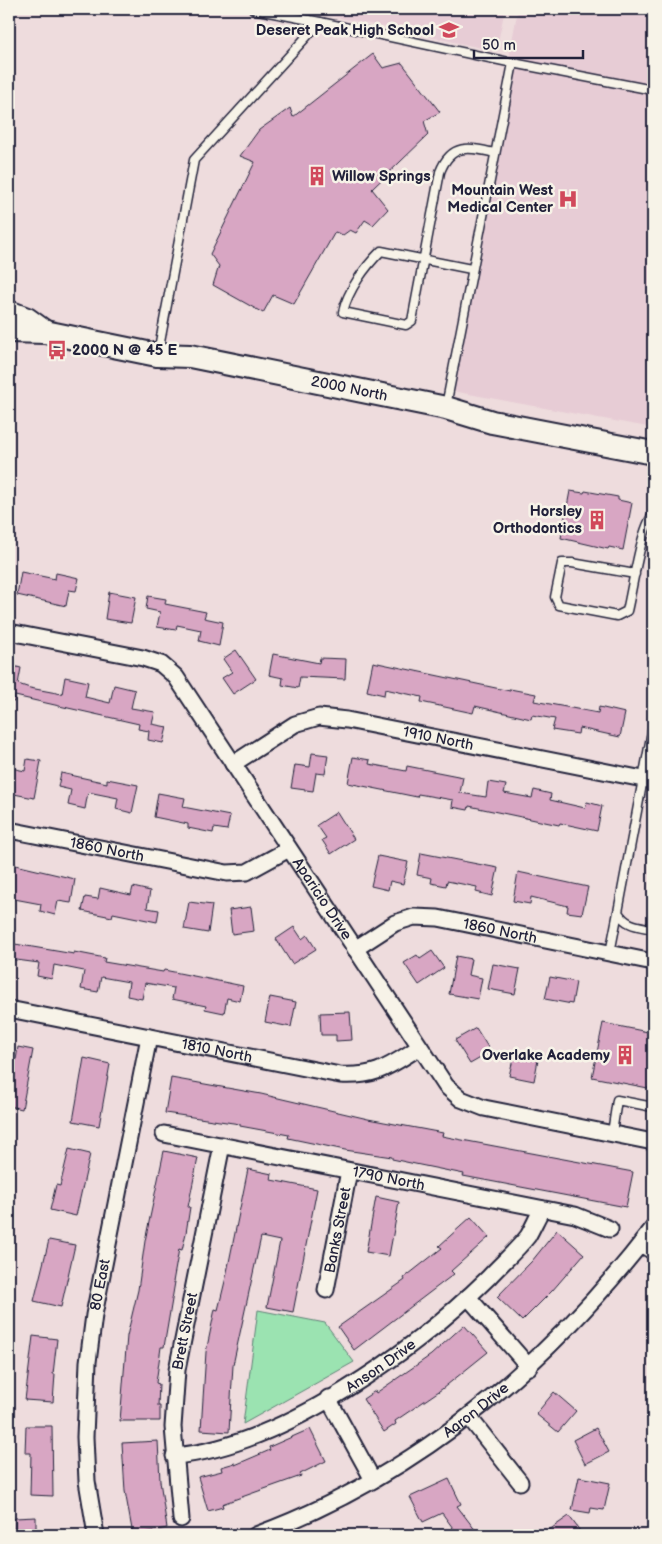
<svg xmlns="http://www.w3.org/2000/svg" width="662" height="1544" viewBox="0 0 662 1544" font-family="'Balsamiq Sans',sans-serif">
  <rect width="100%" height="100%" fill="#eedcdd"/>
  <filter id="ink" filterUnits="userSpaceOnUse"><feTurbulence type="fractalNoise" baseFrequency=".02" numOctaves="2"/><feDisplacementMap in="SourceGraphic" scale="10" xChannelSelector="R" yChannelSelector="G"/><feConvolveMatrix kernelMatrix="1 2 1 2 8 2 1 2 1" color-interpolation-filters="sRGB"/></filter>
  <g filter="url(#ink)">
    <g fill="#e7ccd5">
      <polygon points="299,9 505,9 496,51"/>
      <polygon points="518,9 653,9 653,428 447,390"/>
    </g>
    <polygon fill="#9be3b1" stroke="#5e8276" points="258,1310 325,1323 354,1362 243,1424"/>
    <g fill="#d8a6c3" stroke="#22223b">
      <polygon points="373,54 383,68 402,63 440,112 424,121 428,135 372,189 388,209 373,225 365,220 356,233 350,230 343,235 335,232 294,304 273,295 263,313 213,285 219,266 210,254 255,162 240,156 259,130 290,108 293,117"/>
      <polygon points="570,491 584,493 585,491 618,497 618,500 632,503 623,550 609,547 608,549 561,538"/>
      <polygon points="21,572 55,579 56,573 79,578 76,591 69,590 66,606 17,595"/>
      <polygon points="109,592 136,597 131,623 105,619"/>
      <polygon points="148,596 166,599 165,604 206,612 204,618 223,622 219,646 199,641 201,630 177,625 176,630 157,627 160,612 146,609"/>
      <polygon points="236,650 256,679 233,694 222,678 232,672 223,659"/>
      <polygon points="273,654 319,663 320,658 346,659 345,679 300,677 298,688 282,685 283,678 269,675"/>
      <polygon points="373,662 510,691 510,689 536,694 534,701 598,713 599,707 625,713 620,737 579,728 578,734 552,730 555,719 532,715 531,719 475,706 473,713 421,702 422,697 385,689 384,695 367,691"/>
      <polygon points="9,665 21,668 18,684 30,688 62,694 65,677 88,682 85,697 110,703 114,685 135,690 131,708 155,712 152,724 167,727 163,743 148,740 149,731 138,729 139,724 15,696 14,702 9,701"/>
      <polygon points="312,753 328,755 325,774 316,773 313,791 291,788 295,765 310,767"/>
      <polygon points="353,757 370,760 369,764 406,771 407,766 463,777 460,793 486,797 488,782 506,785 504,793 532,798 534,790 551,794 550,800 585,808 587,802 602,806 597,831 560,823 559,825 469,806 468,810 452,807 453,800 418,794 417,797 348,783"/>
      <polygon points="27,759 41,761 34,798 9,793 11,768 25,771"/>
      <polygon points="61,773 107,783 107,779 138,785 132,813 116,809 118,798 88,792 85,809 68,805 71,790 58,787"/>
      <polygon points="158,793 185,798 183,807 230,816 227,830 214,828 213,833 188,828 188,824 154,817"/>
      <polygon points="337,812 354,839 331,854 322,840 326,838 317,825"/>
      <polygon points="421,853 498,868 492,896 476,892 477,887 447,881 446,886 431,883 432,878 417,875"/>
      <polygon points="378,856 408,862 403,884 390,881 388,890 371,886"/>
      <polygon points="11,864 75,879 71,903 58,901 55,915 40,911 41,904 9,898"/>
      <polygon points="518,872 588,887 582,914 567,912 568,906 531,897 530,904 513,901"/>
      <polygon points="133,887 150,891 147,908 159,910 157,922 113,913 112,917 82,911 85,897 98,899 100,888 131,895"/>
      <polygon points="189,902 212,905 208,933 184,929"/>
      <polygon points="251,907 254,931 232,934 229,910"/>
      <polygon points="294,927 302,939 307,935 316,949 292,964 276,939"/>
      <polygon points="9,943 74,954 74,952 105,958 104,962 163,972 164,970 243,986 240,1001 227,998 224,1013 205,1009 206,1006 172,999 174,988 145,983 142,999 127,996 129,982 101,977 98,992 81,989 84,971 54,965 52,979 37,976 39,963 9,959"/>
      <polygon points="432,951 444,968 419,985 404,963 417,955 420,959"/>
      <polygon points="456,956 471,959 468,975 482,978 478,999 449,994"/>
      <polygon points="493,964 520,969 515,994 488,989"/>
      <polygon points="550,977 576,982 572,1004 545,999"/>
      <polygon points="270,997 296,1002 291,1027 265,1022"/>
      <polygon points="350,1012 352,1040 336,1041 336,1035 321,1035 320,1013"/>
      <polygon points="603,1023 653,1033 653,1089 592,1077"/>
      <polygon points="476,1028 491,1052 470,1064 455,1040"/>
      <polygon points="18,1047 33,1050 22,1109 9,1106 12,1075 9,1075 9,1059 16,1060"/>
      <polygon points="514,1055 538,1060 534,1081 509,1076"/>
      <polygon points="84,1058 110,1064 99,1126 73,1121"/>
      <polygon points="171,1078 261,1094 368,1119 443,1133 442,1136 462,1140 633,1172 626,1207 463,1176 464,1174 420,1165 392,1159 392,1157 345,1150 288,1138 289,1135 240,1126 240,1124 165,1113"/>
      <polygon points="69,1149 90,1154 76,1216 50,1210 56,1185 60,1186"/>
      <polygon points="164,1151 198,1158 188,1207 190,1207 186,1233 182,1250 179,1249 173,1282 175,1282 164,1347 161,1347 156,1383 159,1384 158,1406 160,1406 160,1421 120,1421 127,1336 138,1290 145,1241"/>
      <polygon points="248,1169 272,1174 271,1180 317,1189 293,1312 267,1307 280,1241 261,1237 233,1365 229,1432 201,1430 206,1352 215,1309 218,1310 226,1277"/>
      <polygon points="376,1197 399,1202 389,1256 366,1252"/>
      <polygon points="471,1217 489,1237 451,1271 454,1274 354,1350 338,1327 405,1280 404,1278 442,1248 439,1246"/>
      <polygon points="557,1230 584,1254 552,1291 522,1321 497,1297 532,1261"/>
      <polygon points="49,1240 75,1245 61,1307 34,1301"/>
      <polygon points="464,1325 488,1352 442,1389 395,1421 396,1424 384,1432 363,1399 375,1391 376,1393 431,1355"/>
      <polygon points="33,1336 57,1339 53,1374 55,1374 53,1402 25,1400"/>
      <polygon points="554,1392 576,1411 558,1432 536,1414"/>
      <polygon points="26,1426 52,1426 53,1496 30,1495 31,1453 25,1453"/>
      <polygon points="596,1428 609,1452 585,1464 573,1440"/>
      <polygon points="310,1429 326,1461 300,1474 301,1476 222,1504 223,1507 208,1511 198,1477 222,1471 221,1467 235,1463 235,1465 270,1450 269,1447"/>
      <polygon points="158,1441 160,1481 167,1528 133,1535 125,1491 122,1443"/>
      <polygon points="579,1477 610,1483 604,1510 591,1508 590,1513 572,1510"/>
      <polygon points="449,1479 461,1504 457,1506 479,1535 458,1535 442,1513 423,1522 410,1497"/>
      <polygon points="569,1516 583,1535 542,1535"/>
      <polygon points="36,1517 36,1535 15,1535 15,1518"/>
    </g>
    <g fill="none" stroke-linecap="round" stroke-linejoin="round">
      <defs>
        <g id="lane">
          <polyline points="253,9 320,22"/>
          <path d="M471,269L381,251C365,267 348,290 343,312L406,325L412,321L440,172C451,143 469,147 495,153"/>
          <polyline points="158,353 194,160 320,22 513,63"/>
          <polyline points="446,406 513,63 653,90"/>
          <path d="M635,574L572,563H562L555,597L559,605L617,616L627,611C632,591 641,528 653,515"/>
          <path d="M653,726L618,912C626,926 638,926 653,929"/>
          <polyline points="610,953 618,912"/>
          <polyline points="653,1001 653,1008"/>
          <polyline points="612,1133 617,1100 653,1107"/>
          <polyline points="639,1247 653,1256"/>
        </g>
        <g id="street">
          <path id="s1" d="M9,632L143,658L161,664L176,677L446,1086L461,1099L484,1108L653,1142"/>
          <path id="s2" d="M233,764L295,724L319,717L347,720L653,781"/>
          <path id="s3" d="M9,830L227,873L247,872L289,849"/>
          <path id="s4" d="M355,949L395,923L414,917L438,918L653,962"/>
          <path id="s5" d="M9,1009L340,1075C378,1077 389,1066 420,1047"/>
          <path id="s6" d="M164,1134L575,1215L610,1229"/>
          <path id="s7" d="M326,1290L349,1171"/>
          <polyline points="468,1297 529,1367"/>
          <polyline points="328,1398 373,1480"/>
          <polyline points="469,1417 520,1482"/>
          <path id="s8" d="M174,1456C281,1447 414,1351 489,1277C501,1264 517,1250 528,1236C533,1227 537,1218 542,1209"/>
          <path id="s9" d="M181,1519L173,1427L177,1370L222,1145"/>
          <path id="s10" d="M96,1535L87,1481L85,1437L88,1362L94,1315L149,1037"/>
          <path id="s11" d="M256,1535C419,1475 548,1365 653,1228"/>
        </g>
        <g id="secondary">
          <polyline points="9,312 27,319 45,332"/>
          <path id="s12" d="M9,331L45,332L157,355L190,356L446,408L492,422L653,453"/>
        </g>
      </defs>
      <use href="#lane" stroke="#22223b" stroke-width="11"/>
      <use href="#street" stroke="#22223b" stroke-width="19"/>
      <use href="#secondary" stroke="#22223b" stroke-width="26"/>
      <use href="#lane" stroke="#f7f3e8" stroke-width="8"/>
      <use href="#street" stroke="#f7f3e8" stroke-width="15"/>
      <use href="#secondary" stroke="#f7f3e8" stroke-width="22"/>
    </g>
  </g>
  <defs>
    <symbol id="school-bare" viewBox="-9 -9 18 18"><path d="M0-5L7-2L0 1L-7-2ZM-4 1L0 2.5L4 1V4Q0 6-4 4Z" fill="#d1495b" stroke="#f7f3e8" stroke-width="2.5" paint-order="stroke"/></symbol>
    <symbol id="building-bare" viewBox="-9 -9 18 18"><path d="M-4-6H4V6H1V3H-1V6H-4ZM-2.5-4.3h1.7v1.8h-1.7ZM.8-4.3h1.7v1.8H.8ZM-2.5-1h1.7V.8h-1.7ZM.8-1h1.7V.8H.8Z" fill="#d1495b" stroke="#f7f3e8" stroke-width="2.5" paint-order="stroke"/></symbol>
    <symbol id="hospital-bare" viewBox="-9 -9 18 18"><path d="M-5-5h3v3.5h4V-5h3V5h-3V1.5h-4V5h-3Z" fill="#d1495b" stroke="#f7f3e8" stroke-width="2.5" paint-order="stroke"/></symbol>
    <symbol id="bus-bare" viewBox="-9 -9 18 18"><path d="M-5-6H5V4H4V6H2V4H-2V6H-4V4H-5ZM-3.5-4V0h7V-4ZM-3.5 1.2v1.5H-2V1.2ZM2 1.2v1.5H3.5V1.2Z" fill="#d1495b" stroke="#f7f3e8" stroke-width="2.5" paint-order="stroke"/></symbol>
  </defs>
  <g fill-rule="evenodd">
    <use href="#school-bare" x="435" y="16" width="28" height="28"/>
    <use href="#building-bare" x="303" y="162" width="28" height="28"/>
    <use href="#hospital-bare" x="554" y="185" width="28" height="28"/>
    <use href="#bus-bare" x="43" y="336" width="28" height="28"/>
    <use href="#building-bare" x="583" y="506" width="28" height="28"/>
    <use href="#building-bare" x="611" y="1041" width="28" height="28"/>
  </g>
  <g text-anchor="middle" stroke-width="5" stroke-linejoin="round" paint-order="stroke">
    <g font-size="15" font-weight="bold" fill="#22223b" stroke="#f7f3e8" text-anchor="end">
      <text x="434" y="35">Deseret Peak High School</text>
      <text x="332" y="181" text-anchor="start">Willow Springs</text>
      <text x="553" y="195">Mountain West<tspan x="553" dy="17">Medical Center</tspan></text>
      <text x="72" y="355" text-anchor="start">2000 N @ 45 E</text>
      <text x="582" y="516">Horsley<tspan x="582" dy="17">Orthodontics</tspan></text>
      <text x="610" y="1060">Overlake Academy</text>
    </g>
    <g font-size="15" fill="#22223b" stroke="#f7f3e8">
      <text dy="5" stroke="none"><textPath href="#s12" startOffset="346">2000 North</textPath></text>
      <text dy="5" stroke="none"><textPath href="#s2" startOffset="220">1910 North</textPath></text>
      <text dy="5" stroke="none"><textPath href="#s3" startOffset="100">1860 North</textPath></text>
      <text dy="5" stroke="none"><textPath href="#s1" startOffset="441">Aparicio Drive</textPath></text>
      <text dy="5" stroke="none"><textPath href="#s4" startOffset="155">1860 North</textPath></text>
      <text dy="5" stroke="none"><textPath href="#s5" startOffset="212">1810 North</textPath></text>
      <text dy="5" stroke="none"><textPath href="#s6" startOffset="229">1790 North</textPath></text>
      <text dy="5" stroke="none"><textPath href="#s7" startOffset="61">Banks Street</textPath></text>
      <text dy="5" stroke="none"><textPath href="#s10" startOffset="252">80 East</textPath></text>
      <text dy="5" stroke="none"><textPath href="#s9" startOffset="189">Brett Street</textPath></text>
      <text dy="5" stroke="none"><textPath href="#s8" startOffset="228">Anson Drive</textPath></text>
      <text dy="5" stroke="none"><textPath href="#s11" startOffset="254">Aaron Drive</textPath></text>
    </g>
  </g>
  <rect width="662" height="1544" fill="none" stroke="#f7f3e8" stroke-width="30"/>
  <rect x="15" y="15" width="632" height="1514" fill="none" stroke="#22223b" stroke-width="2" filter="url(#ink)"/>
  <path d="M474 50v8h109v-8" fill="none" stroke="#22223b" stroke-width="2.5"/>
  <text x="482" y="50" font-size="15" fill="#22223b" stroke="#f7f3e8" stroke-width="4" paint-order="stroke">50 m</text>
</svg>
